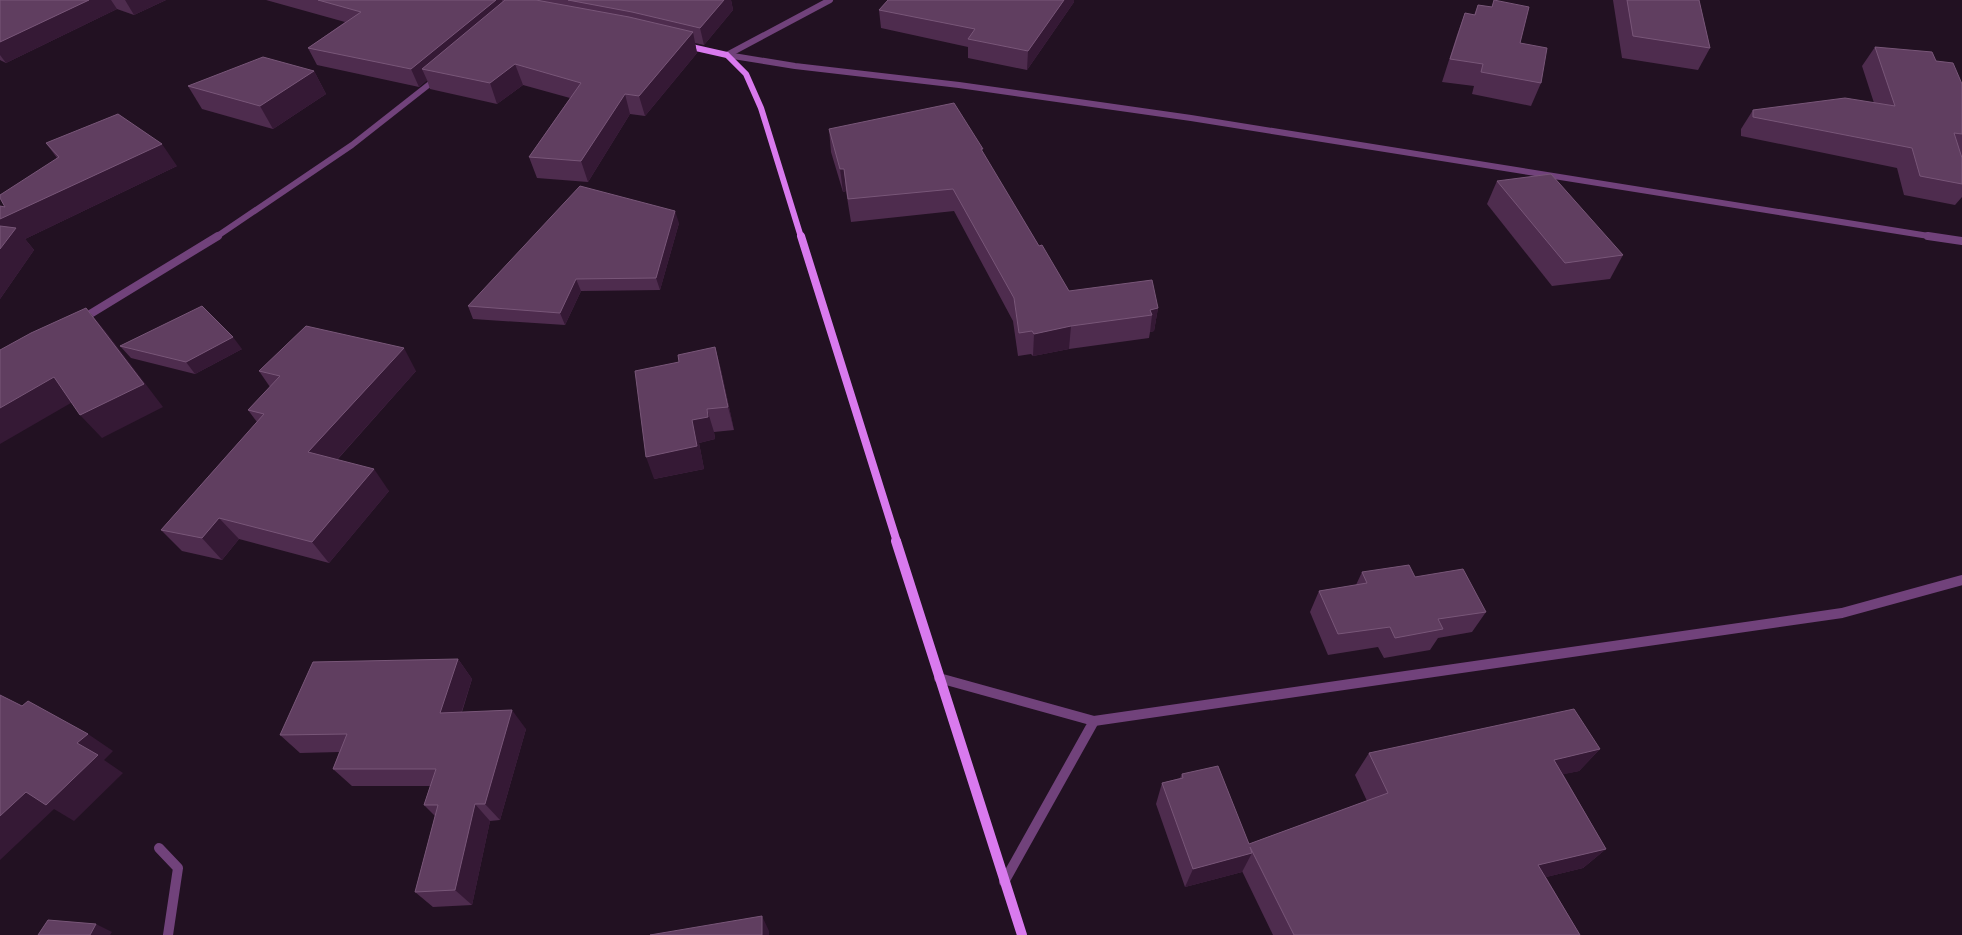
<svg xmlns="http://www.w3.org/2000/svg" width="1962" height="935" viewBox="0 0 1962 935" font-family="'PT Sans',sans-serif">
  <rect width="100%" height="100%" fill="#212"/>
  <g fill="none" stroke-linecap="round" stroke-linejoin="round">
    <g stroke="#71427b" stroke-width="6">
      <polyline points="727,55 795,66 959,85 1191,118 1935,237"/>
      <polyline points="727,55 830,0"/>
      <polyline points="216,237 352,145 436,79"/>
    </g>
    <g stroke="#71427b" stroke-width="8">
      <polyline points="1928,236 1962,241"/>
      <polyline points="82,319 218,236"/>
    </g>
    <g stroke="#71427b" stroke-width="10">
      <polyline points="939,678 1094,721 1004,882"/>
      <polyline points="1094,721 1842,613 1962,580"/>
      <polyline points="159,848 178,868 168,935"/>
    </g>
    <polyline stroke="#d97aee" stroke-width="6" points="687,46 727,55 746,74 761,108 801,237"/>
    <polyline stroke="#d97aee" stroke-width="8" points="801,236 897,542"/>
    <polyline stroke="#d97aee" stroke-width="10" points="896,541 1022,935"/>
  </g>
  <g fill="#4e2c4e">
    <polygon points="0,0 166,0 134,15 117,9 6,63 0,60"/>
    <polygon points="266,0 731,0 733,10 704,45 695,43 697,53 645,116 630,114 588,182 537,178 529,157 570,98 523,85 497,104 430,89 427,80 419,87 317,65 308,48 345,22"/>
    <polygon points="888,0 1074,0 1074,2 1027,70 968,58 968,47 881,28 879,10"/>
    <polygon points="1494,0 1520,43 1541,83 1531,106 1472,94 1474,86 1442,82 1457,35 1465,13 1474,15 1478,5 1492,7"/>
    <polygon points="1613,0 1699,0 1710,48 1698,70 1622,58"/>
    <polygon points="1875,47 1936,61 1962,84 1962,156 1961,156 1962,158 1962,197 1955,205 1904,195 1897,168 1741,136 1741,129 1753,110 1874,103 1862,66"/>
    <polygon points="314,71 326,94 273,129 202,109 188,86"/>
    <polygon points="829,129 983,153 1039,246 1069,291 1158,308 1154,331 1150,332 1149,338 1069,349 1033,356 1031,354 1018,356 1013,321 954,211 851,222 846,191 843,192 831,152"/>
    <polygon points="46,143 177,166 25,239 34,250 0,299 0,206 5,207 57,158"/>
    <polygon points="1497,181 1623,255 1610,279 1552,286 1487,204"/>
    <polygon points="679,223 660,290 581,291 565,325 473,319 468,306"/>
    <polygon points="120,346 242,349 195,374 131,358"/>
    <polygon points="715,347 721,370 734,430 714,432 715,439 699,443 704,469 654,479 679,362"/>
    <polygon points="259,371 416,371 337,460 389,491 329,563 239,539 222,560 182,551 161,530 257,422 248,410 270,387"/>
    <polygon points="1362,572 1415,577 1486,612 1472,632 1438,638 1430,650 1384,658 1378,647 1328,655 1310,612 1319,591 1356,585"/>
    <polygon points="458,659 472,679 462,712 526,729 500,820 490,821 472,905 433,907 415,892 435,816 424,805 430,786 352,786 333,769 339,752 300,753 280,735"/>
    <polygon points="1600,749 1579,771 1563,774 1606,849 1583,868 1546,877 1580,935 1273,935 1242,871 1242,872 1185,887 1156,804 1162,783 1180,778 1182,774 1249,844 1367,801 1355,775 1369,753"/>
  </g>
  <g fill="#351935">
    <polygon points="89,0 111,0 117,9 6,63 0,55 0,42"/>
    <polygon points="125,0 166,0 134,15"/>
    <polygon points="496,0 502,0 506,13 422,69 427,80 419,87 411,69"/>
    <polygon points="724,0 731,0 733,10 704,45 700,28"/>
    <polygon points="1064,0 1074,0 1074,2 1027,70 1028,51"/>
    <polygon points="693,32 697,53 645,116 639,96"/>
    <polygon points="515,64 523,85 497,104 490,83"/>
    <polygon points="314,71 326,94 273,129 260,106"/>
    <polygon points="625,94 630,114 588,182 581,161"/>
    <polygon points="162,144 177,166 25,239 34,250 0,299 0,219"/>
    <polygon points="840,169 844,169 846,191 843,192"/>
    <polygon points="675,211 679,223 660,290 656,278"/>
    <polygon points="576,279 581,291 565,325 560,313"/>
    <polygon points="86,308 106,332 163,407 102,438 80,415"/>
    <polygon points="1158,308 1154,331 1150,332 1152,315 1150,310"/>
    <polygon points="1071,326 1069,349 1033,356 1034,334"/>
    <polygon points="233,337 242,349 195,374 186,362"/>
    <polygon points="715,347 721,370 734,430 728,407"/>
    <polygon points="404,348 416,371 324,474 308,452"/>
    <polygon points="54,377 76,400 0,444 0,408"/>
    <polygon points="707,409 714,432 715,439 699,443 704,469 654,479 646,457 692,420"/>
    <polygon points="374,469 389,491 329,563 312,542"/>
    <polygon points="219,518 239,539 222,560 202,538"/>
    <polygon points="458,659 472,679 455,732 440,713"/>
    <polygon points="512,710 526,729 500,820 485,804"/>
    <polygon points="88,734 113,751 104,760 123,773 74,821 54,809 0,860 0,816 26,792 77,743"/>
    <polygon points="1600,749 1579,771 1534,781 1554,760"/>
    <polygon points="475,804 490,821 472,905 455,890"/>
    <polygon points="1606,849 1583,868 1518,884 1538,865"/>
    <polygon points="1252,853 1242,872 1185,887 1193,869"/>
    <polygon points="762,916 769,931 769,935 762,935"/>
    <polygon points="96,924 112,932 110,935 90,935"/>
  </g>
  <g fill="#603e60" stroke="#785678">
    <polygon points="0,0 89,0 0,42"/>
    <polygon points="318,0 496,0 411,69 308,48 361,12"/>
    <polygon points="505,0 536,0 629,17 693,32 639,96 625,94 581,161 529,157 581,83 515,64 490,83 422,69"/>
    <polygon points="568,0 724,0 700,28 632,12"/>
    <polygon points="888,0 1064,0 1028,51 968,39 975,29 879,10"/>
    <polygon points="1494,0 1529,7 1520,43 1547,48 1541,83 1481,72 1483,64 1450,59 1465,13 1475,15 1478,5 1492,7"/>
    <polygon points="1627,0 1699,0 1710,48 1633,36"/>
    <polygon points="1875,47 1932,52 1936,61 1953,63 1962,84 1962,134 1954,133 1962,158 1962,184 1920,176 1912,148 1753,117 1753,110 1845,98 1895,106"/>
    <polygon points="263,57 314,71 260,106 188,86"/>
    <polygon points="954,103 983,149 981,149 1039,246 1042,245 1069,291 1152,280 1158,308 1150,310 1152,315 1071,326 1034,334 1032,331 1019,333 1014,298 953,189 848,199 844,169 840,169 829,129"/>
    <polygon points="118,114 162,144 0,219 0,206 5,207 0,198 0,195 59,157 46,143"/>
    <polygon points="1551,174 1623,255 1565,263 1497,181"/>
    <polygon points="580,186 675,211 656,278 576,279 560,313 468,306"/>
    <polygon points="0,226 16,228 0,249"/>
    <polygon points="202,306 233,337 186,362 120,346"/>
    <polygon points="86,308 144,384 80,415 54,377 0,408 0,350 31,333"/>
    <polygon points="306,326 404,348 308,452 374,469 312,542 219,518 202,538 161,530 264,414 248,410 280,376 259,371"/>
    <polygon points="715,347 728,407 707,409 708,417 692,420 697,446 646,457 635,371 679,362 678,355"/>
    <polygon points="1409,565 1415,577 1463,569 1486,612 1438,619 1443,629 1395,638 1390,627 1338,634 1319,591 1367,583 1362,572"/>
    <polygon points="458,659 440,713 512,710 485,804 475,804 455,890 415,892 438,805 424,805 436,769 333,769 347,734 280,735 313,662"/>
    <polygon points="0,695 22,706 28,701 88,734 77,743 98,755 46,805 26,792 0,816"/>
    <polygon points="1574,709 1600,749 1554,760 1606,849 1538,865 1580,935 1294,935 1250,847 1252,853 1193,869 1162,783 1183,778 1182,774 1218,766 1249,844 1388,793 1369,753"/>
    <polygon points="762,916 762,935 650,935"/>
    <polygon points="48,920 96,924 90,935 38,935"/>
  </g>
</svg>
